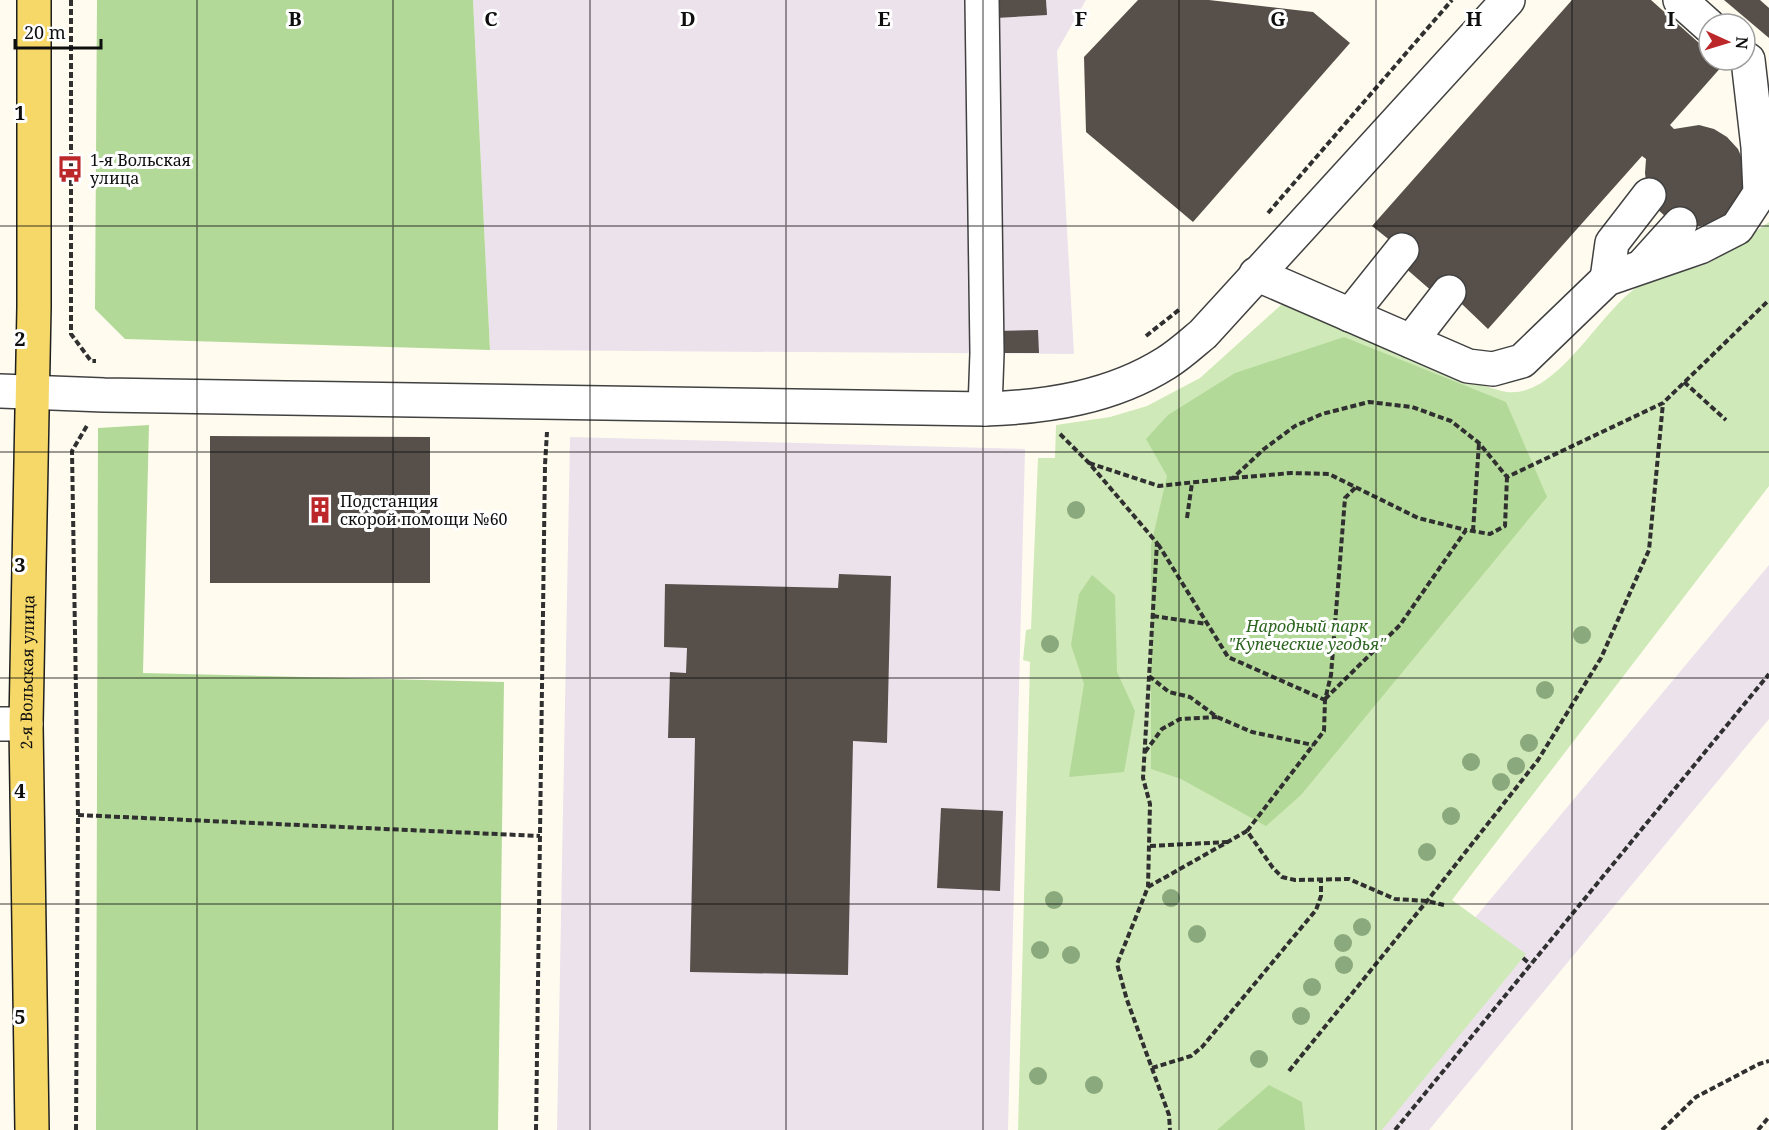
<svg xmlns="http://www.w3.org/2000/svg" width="1769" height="1130" viewBox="0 0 1769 1130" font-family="'Noto Serif',serif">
  <rect width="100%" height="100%" fill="#fffcef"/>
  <g fill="#ece2ec">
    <polygon points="473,0 1086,0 1057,51 1074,354 490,350"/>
    <polygon points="570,437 1025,449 1008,1130 557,1130"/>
    <polygon points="1769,565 1769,719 1429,1130 1298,1130"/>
  </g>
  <path fill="#d0e9b9" d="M1769,222V486L1452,900L1526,954L1382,1130H1018L1030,662L1023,660L1026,630L1031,629L1038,458H1055L1056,425L1110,417L1147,406L1200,378L1281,305L1305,310L1485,386C1493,388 1500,391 1507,392C1558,398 1600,310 1639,286C1659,273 1682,272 1704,265C1721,258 1752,234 1769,222Z"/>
  <g fill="#b3d999">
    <polygon points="97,0 473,0 490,350 125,339 95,309"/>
    <polygon points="1344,337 1506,402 1547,497 1301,795 1266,826 1181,779 1151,769 1151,545 1167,476 1146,439 1168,415 1235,373"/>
    <polygon points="149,425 143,673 504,682 498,1130 96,1130 98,428"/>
    <polygon points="1092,575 1115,595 1117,672 1135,711 1124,772 1069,777 1084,684 1071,645 1079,594"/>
    <polygon points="1269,1085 1302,1102 1305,1130 1217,1130"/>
  </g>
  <g fill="#564f4a">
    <polygon points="995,0 1046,0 1047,15 996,18"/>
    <polygon points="1138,0 1209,0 1313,12 1350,43 1193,222 1086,132 1084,57"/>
    <polygon points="1572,0 1651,0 1709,52 1709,60 1717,60 1723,65 1670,125 1674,129 1699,125 1714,129 1727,137 1738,149 1744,163 1746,181 1741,197 1731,212 1717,222 1700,226 1683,225 1667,218 1654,206 1647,190 1645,173 1646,159 1642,156 1488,329 1442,285 1434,293 1403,266 1411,257 1372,226"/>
    <polygon points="1724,0 1760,0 1769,8 1769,38"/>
    <polygon points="1038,330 1039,353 995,353 995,331"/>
    <polygon points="210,436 430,437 430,583 210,583"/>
    <polygon points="839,574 891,576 887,743 853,741 848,975 690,972 695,738 668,738 670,672 686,673 687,648 664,647 665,584 838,588"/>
    <polygon points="941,808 1003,811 1000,891 937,888"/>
  </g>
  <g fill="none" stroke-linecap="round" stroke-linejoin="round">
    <defs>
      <g id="minor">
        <polyline points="982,0 987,353 985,409"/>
        <polyline points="1680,0 1709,26"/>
        <polyline points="1643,265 1680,224"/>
        <polyline points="1256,274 1468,366 1493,369 1522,361 1607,279 1700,247 1737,228 1760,193 1758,147 1748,60 1745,58"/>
        <polyline points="1607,279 1612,243 1649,195"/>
        <polyline points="1350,315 1402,250"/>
        <polyline points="1411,341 1449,292"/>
        <path d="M0,391L104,395L985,409C1048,407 1112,397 1166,363C1179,355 1191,344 1203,334L1508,0"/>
        <polyline points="0,724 26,724"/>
      </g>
      <g id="major">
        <path id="s1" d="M32,1130L26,724L34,307V0"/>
      </g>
    </defs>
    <use href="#minor" stroke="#414141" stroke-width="36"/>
    <use href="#major" stroke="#1f1f1f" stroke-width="36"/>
    <g stroke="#303030" stroke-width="4" stroke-dasharray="6 3" stroke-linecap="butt">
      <polyline points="71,0 71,334 91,361 96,361"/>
      <polyline points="1268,213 1452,0"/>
      <polyline points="1146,336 1180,309"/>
      <polyline points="1684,382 1726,420"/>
      <polyline points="1060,434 1089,463 1157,543 1143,778 1150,804 1148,887 1117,964 1127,1000 1169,1115 1170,1130"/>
      <polyline points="1089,463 1159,486 1233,478 1264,449 1295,426 1322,414 1369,402 1412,407 1451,421 1479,443 1507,477 1663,403 1769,300"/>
      <polyline points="1233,478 1291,473 1329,474 1418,518 1466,530"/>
      <polyline points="1187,518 1192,483"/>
      <polyline points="1473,531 1479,443"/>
      <polyline points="1158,544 1228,657 1325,700"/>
      <polyline points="1153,616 1207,624"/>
      <polyline points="1149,676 1169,692 1190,697 1217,717 1252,732 1313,745"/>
      <polyline points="1325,699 1400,625 1466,530 1490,534 1505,526 1507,477"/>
      <polyline points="1145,752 1162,729 1180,719 1217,717"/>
      <polyline points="78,815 540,836"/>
      <polyline points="1247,831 1324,731 1325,700 1331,675 1345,498 1357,486"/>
      <polyline points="1150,846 1227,842"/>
      <polyline points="1148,887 1247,831 1273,868 1282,877 1295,880 1349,879 1395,899 1427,901 1444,905"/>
      <polyline points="1523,958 1530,964"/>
      <polyline points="1152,1068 1191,1056 1202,1047 1316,910 1321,896 1321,878"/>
      <polyline points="1289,1071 1427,901 1538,760 1601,658 1649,550 1663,403"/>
      <polyline points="76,1130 78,815 72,451 88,424"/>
      <polyline points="536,1130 545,465 547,432"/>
      <polyline points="1395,1130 1769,674"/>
      <polyline points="1662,1130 1696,1097 1759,1064 1769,1061"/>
      <polyline points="1758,1130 1769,1117"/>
    </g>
    <use href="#minor" stroke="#fff" stroke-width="33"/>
    <use href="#major" stroke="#f6d868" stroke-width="33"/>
  </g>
  <g fill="#8aa97d">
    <circle cx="1076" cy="510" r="9"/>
    <circle cx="1582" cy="635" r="9"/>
    <circle cx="1050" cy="644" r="9"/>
    <circle cx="1545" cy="690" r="9"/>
    <circle cx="1529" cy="743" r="9"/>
    <circle cx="1471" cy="762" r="9"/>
    <circle cx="1516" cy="766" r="9"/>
    <circle cx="1501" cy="782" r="9"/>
    <circle cx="1451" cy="816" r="9"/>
    <circle cx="1427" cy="852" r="9"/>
    <circle cx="1171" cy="898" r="9"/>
    <circle cx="1054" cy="900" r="9"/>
    <circle cx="1362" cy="927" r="9"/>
    <circle cx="1197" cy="934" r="9"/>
    <circle cx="1343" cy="943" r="9"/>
    <circle cx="1040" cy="950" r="9"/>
    <circle cx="1071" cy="955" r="9"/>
    <circle cx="1344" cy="965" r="9"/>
    <circle cx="1312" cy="987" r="9"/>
    <circle cx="1301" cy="1016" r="9"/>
    <circle cx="1259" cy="1059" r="9"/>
    <circle cx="1038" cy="1076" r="9"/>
    <circle cx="1094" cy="1085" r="9"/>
  </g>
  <path fill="none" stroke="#0e0e0e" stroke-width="1.5" stroke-opacity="0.55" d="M197,0V1130M393,0V1130M590,0V1130M786,0V1130M983,0V1130M1179,0V1130M1376,0V1130M1572,0V1130M0,226H1769M0,452H1769M0,678H1769M0,904H1769"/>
  <defs>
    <symbol id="bus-bare" viewBox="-9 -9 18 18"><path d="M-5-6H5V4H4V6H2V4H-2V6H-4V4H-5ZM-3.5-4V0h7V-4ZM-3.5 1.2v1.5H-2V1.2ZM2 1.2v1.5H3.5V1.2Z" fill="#bc282a" stroke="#fff" stroke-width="2.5" paint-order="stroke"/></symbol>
    <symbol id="building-bare" viewBox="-9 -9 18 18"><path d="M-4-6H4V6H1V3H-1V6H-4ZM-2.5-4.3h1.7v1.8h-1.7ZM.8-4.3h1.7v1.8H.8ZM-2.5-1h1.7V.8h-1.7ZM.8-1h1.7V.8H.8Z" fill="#bc282a" stroke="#fff" stroke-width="2.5" paint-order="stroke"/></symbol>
  </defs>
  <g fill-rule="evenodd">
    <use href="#bus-bare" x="51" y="150" width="38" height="38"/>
    <use href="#building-bare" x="301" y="491" width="38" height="38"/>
  </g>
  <g text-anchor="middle" stroke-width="6" stroke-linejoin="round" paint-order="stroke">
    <g font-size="16" fill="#0e0e0e" stroke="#fff" text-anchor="start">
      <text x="90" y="166">1-я Вольская<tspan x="90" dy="18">улица</tspan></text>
      <text x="340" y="507">Подстанция<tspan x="340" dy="18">скорой помощи №60</tspan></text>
    </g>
    <g font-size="16" font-style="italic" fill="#2b651f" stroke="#fff">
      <text x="1307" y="632">Народный парк<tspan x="1307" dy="18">"Купеческие угодья"</tspan></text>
    </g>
    <g font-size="16" fill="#0e0e0e" stroke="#fff">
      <text dy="6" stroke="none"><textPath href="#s1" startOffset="458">2-я Вольская улица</textPath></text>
    </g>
  </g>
  <g font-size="20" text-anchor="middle" font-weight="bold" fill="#0e0e0e" stroke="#fff" stroke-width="6" stroke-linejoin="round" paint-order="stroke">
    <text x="295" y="26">B</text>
    <text x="491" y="26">C</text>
    <text x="688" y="26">D</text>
    <text x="884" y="26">E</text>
    <text x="1081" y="26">F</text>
    <text x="1278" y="26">G</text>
    <text x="1474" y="26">H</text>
    <text x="1671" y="26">I</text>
    <text x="20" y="120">1</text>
    <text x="20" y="346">2</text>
    <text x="20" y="572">3</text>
    <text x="20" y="798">4</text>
    <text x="20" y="1024">5</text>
  </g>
  <g transform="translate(1727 42) rotate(94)"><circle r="28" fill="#ffffff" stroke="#9f9f9f" stroke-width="1.5"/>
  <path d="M0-4.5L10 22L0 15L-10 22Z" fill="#bc282a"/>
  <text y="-9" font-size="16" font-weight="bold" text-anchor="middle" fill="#0e0e0e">N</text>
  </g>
  <path d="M15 39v9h86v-9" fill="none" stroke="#0e0e0e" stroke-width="3"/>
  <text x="24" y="39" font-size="18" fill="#0e0e0e" stroke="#ffffff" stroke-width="4.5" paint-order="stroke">20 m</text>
</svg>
